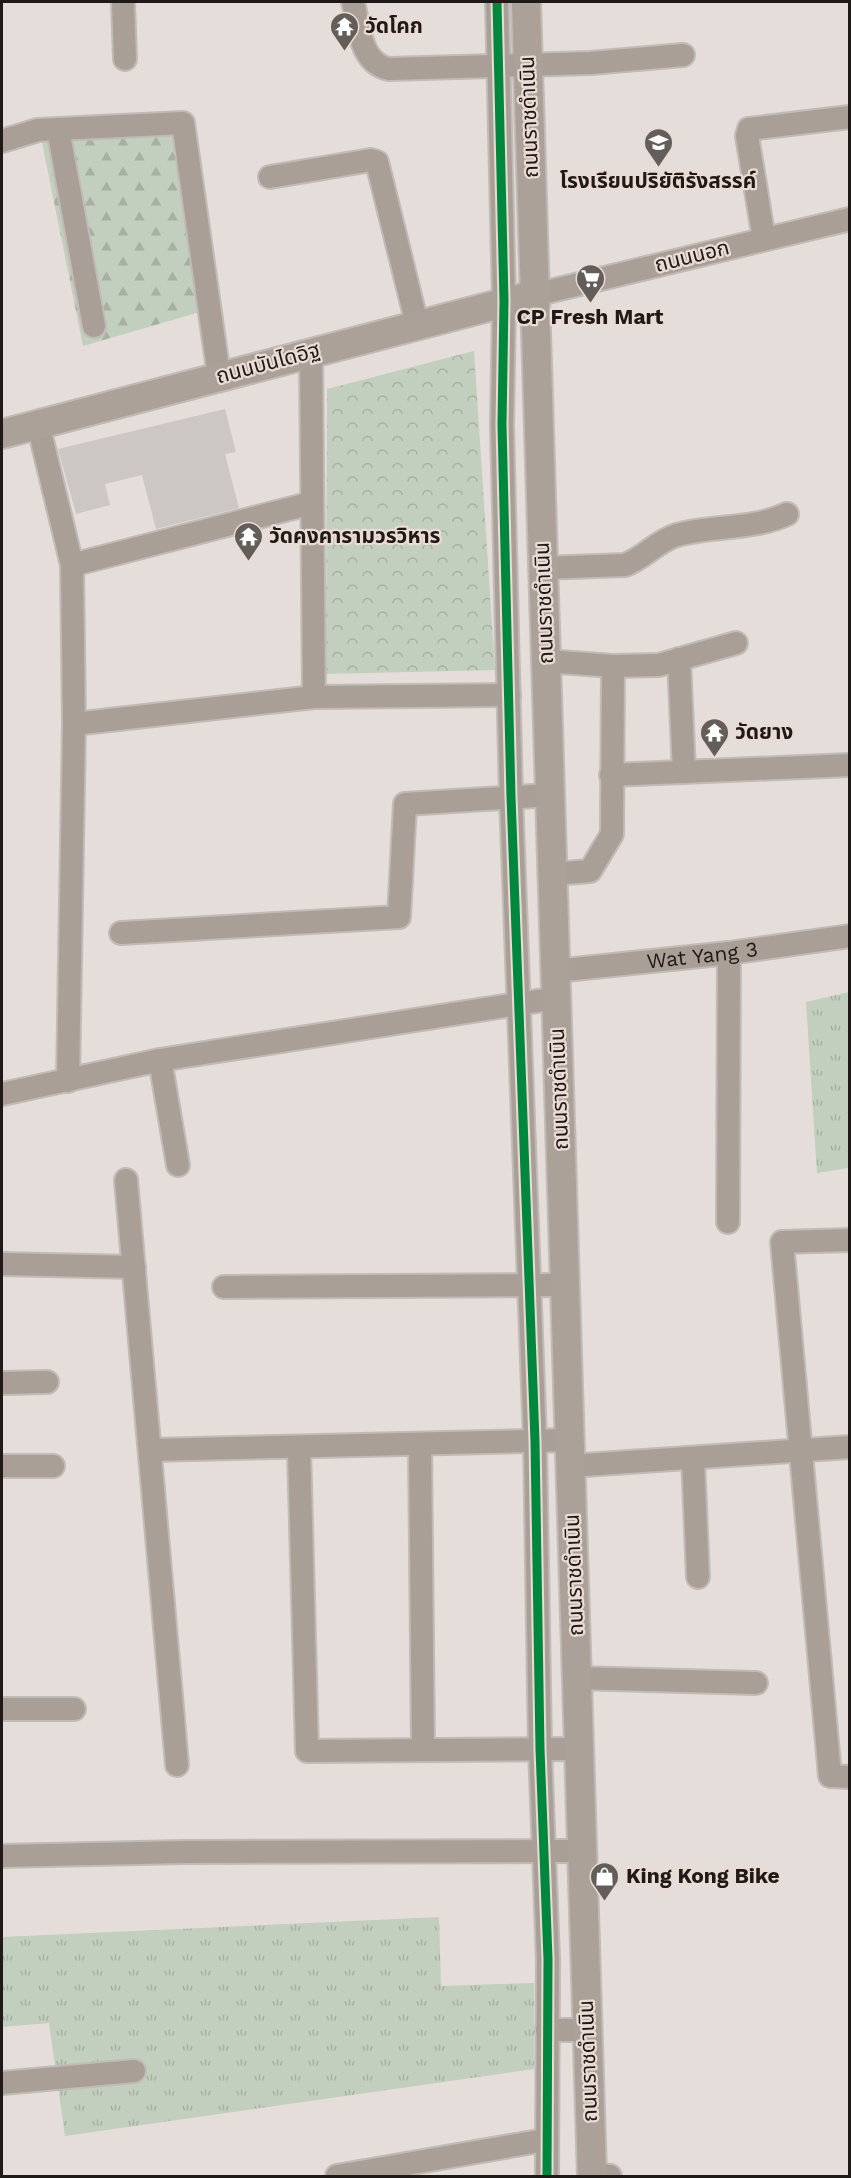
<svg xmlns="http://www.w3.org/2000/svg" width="851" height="2178" viewBox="0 0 851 2178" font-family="'Work Sans','Noto Sans Thai',sans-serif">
  <defs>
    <pattern id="grass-tufts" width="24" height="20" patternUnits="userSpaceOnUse" patternTransform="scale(1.5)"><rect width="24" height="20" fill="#c2cebe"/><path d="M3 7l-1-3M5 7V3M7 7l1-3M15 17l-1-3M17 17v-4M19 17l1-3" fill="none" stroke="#a6b0a3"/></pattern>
    <pattern id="forest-firs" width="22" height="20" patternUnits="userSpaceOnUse" patternTransform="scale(1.5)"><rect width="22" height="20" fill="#c2cebe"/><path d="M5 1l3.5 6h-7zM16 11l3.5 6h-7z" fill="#a6b0a3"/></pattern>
    <pattern id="park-crowns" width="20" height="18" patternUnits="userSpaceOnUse" patternTransform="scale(1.5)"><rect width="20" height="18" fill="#c2cebe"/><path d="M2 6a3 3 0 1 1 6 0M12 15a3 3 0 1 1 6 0" fill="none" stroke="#a6b0a3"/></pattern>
  </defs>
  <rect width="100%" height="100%" fill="#e5ddd9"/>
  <g fill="url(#grass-tufts)">
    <polygon points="849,992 849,1168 817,1173 806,1002"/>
    <polygon points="439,1917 441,1986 534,1983 534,2069 65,2136 49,2023 2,2027 2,1937"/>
  </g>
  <polygon fill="url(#forest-firs)" points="175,132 200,312 83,346 42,142"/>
  <polygon fill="url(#park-crowns)" points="474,351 495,670 326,674 327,389"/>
  <polygon fill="#ccc7c3" points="225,409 236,452 225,454 239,508 156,529 142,475 105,484 110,505 76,514 58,449"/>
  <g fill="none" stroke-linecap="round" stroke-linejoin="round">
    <defs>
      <g id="minor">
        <polyline points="123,2 125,59"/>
        <path d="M353,2C359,26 360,63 389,69L591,63L683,55"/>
        <polyline points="497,2 504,301 502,425 511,797 535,1441 540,1749 548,1959 547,2176"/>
        <polyline points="58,129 94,326"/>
        <polyline points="2,141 38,130 183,123 219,376"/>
        <polyline points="270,177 371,160 377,162 417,324"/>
        <polyline points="764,239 747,136 749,129 850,117"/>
        <polyline points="534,295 850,219"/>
        <polyline points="311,351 314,697"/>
        <polyline points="38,424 72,565 312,503"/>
        <polyline points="72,565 74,724"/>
        <path d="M543,568L625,565C644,558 657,541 677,535C713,525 753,530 787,514"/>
        <polyline points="679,659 684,772"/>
        <polyline points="546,661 613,666 659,665 736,643"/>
        <polyline points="611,775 850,765"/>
        <polyline points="552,874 590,871 612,834 613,666"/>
        <polyline points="121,933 399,917 405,804 550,795"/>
        <path id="s1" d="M555,971L729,953L850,936"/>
        <polyline points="160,1060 178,1165"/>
        <polyline points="68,1081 74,724 314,697 509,695"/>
        <polyline points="2,1094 160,1060 556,998"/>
        <polyline points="126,1180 177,1765"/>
        <polyline points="728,1222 729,953"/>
        <polyline points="850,1240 782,1242 830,1776 850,1777"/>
        <polyline points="2,1264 134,1267"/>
        <polyline points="224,1287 565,1285"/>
        <polyline points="2,1383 47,1382"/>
        <polyline points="420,1444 423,1749"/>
        <polyline points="299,1447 307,1751 579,1749"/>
        <polyline points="151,1450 569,1440"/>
        <polyline points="693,1459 698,1577"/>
        <polyline points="2,1466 53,1466"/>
        <polyline points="570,1466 850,1447"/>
        <polyline points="577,1678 756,1683"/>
        <polyline points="2,1709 74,1709"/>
        <polyline points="2,1856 184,1852 582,1851"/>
        <polyline points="547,2030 587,2030"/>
        <polyline points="2,2083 134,2071"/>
        <polyline points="592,2174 610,2176"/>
        <polyline points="337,2176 545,2140"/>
      </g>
      <g id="major">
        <polyline points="526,2 592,2176"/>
        <polyline points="2,434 534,295"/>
      </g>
    </defs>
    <use href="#minor" stroke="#c1bbb7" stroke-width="26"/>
    <use href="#major" stroke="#c1bbb7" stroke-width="32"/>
    <use href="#minor" stroke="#aa9f97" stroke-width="22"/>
    <use href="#major" stroke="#aca198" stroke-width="28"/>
    <defs>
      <polyline id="cycleway" points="497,2 504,301 502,425 511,797 535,1441 540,1749 548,1959 547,2176"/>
    </defs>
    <use href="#cycleway" stroke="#eadbd4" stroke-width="13"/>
    <use href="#cycleway" stroke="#00873e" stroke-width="9"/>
  </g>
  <defs>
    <symbol id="temple-pin" viewBox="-11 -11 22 30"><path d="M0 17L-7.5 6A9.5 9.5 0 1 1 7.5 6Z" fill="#645e5b" stroke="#eadbd4"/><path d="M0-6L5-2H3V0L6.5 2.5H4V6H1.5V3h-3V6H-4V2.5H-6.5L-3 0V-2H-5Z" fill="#fff"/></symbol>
    <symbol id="school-pin" viewBox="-11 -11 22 30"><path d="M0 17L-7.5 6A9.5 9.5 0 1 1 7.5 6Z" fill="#645e5b" stroke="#eadbd4"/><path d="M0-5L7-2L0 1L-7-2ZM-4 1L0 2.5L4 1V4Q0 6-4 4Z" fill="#fff"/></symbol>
    <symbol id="supermarket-pin" viewBox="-11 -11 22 30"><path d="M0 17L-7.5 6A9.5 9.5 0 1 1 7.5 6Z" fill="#645e5b" stroke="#eadbd4"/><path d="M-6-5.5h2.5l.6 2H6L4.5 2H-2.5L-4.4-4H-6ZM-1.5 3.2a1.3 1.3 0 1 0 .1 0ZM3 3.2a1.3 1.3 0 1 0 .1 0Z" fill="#fff"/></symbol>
    <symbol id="shop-pin" viewBox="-11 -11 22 30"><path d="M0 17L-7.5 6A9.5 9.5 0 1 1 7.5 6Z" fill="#645e5b" stroke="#eadbd4"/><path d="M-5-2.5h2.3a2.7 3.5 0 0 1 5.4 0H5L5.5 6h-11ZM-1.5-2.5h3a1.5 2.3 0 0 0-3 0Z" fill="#fff"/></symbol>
  </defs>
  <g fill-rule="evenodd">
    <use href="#temple-pin" x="328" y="10" width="33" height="45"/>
    <use href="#school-pin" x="642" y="126" width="33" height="45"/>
    <use href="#supermarket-pin" x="574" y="262" width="33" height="45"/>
    <use href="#temple-pin" x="232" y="520" width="33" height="45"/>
    <use href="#temple-pin" x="698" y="716" width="33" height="45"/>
    <use href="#shop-pin" x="588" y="1860" width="33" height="45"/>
  </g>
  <g text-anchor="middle" stroke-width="4.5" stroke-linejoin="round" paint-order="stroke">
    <g font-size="21" font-weight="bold" fill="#1f1917" stroke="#eadbd4" text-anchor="start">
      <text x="365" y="33">วัดโคก</text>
      <text x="658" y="188" text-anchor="middle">โรงเรียนปริยัติรังสรรค์</text>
      <text x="590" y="324" text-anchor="middle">CP Fresh Mart</text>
      <text x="269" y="543">วัดคงคารามวรวิหาร</text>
      <text x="735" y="739">วัดยาง</text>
      <text x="626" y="1883">King Kong Bike</text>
    </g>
    <g font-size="21" fill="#1f1917" stroke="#eadbd4">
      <text transform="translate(529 117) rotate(-92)" y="7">ถนนราชดำเนิน</text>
      <text transform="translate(692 256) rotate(-14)" y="7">ถนนนอก</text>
      <text transform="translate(268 363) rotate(-15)" y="7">ถนนบันไดอิฐ</text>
      <text transform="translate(544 603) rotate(-92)" y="7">ถนนราชดำเนิน</text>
      <text dy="7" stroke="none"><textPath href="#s1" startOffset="148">Wat Yang 3</textPath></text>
      <text transform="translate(559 1089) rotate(-92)" y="7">ถนนราชดำเนิน</text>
      <text transform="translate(574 1575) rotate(-92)" y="7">ถนนราชดำเนิน</text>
      <text transform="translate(588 2061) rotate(-92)" y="7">ถนนราชดำเนิน</text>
    </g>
  </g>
  <rect width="851" height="2178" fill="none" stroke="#1f1917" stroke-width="6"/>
</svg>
